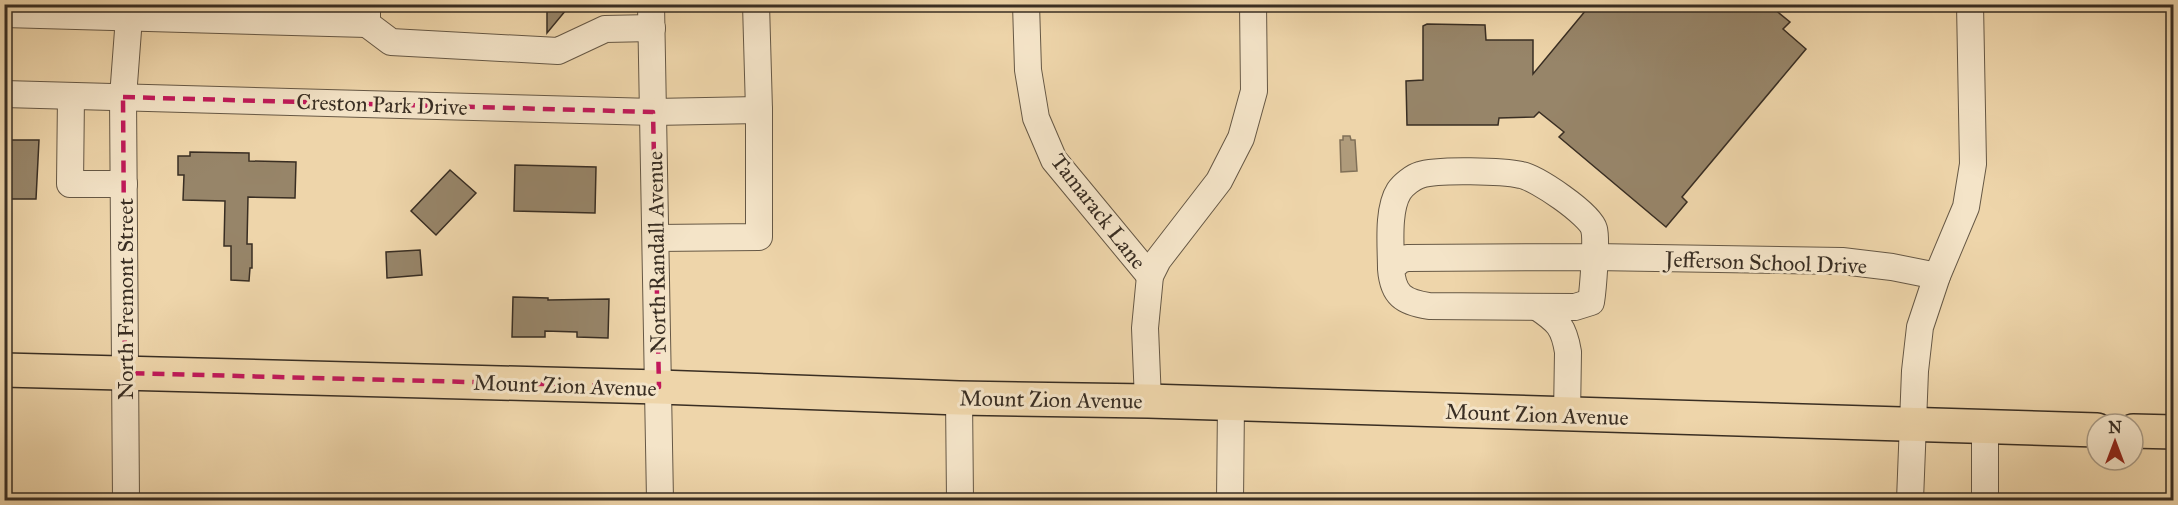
<svg xmlns="http://www.w3.org/2000/svg" width="2178" height="505" viewBox="0 0 2178 505" font-family="'IM FELL Great Primer',serif">
  <rect width="100%" height="100%" fill="#eed5aa"/>
  <filter id="stains"><feTurbulence type="fractalNoise" baseFrequency=".00333" numOctaves="4"/><feColorMatrix values="0 0 0 0 .2 0 0 0 0 .09 0 0 0 0 .02 0 0 0 .5 -.17"/></filter>
  <radialGradient id="worn" r=".72"><stop offset=".6" stop-color="#630" stop-opacity="0"/><stop offset="1" stop-color="#630" stop-opacity=".3"/></radialGradient>
  <polygon fill="#b09c7c" stroke="#807058" stroke-width="1.5" points="1343,136 1350,136 1351,140 1355,140 1357,171 1341,172 1340,140 1343,140"/>
  <g fill="#978569" stroke="#392e23" stroke-width="1.5">
    <polygon points="547,4 571,4 547,33"/>
    <polygon points="1591,4 1768,4 1790,22 1783,29 1806,49 1682,197 1687,202 1666,227 1559,137 1564,132 1539,112 1534,117 1499,118 1498,125 1407,125 1406,81 1423,80 1423,26 1427,24 1485,25 1486,40 1533,40 1533,74"/>
    <polygon points="4,140 39,140 36,199 6,199"/>
    <polygon points="190,152 249,153 249,161 296,162 295,198 248,197 247,244 252,244 252,268 250,268 249,281 231,280 231,246 224,246 225,201 183,200 184,175 178,175 178,156 190,156"/>
    <polygon points="515,165 596,167 595,213 514,211"/>
    <polygon points="450,170 476,193 436,235 411,211"/>
    <polygon points="420,250 422,275 387,278 386,252"/>
    <polygon points="513,297 548,298 548,300 609,299 608,338 577,337 577,332 545,331 545,337 512,337"/>
  </g>
  <g fill="none" stroke-linecap="round" stroke-linejoin="round">
    <defs>
      <g id="minor">
        <polyline points="651,4 660,500"/>
        <polyline points="1026,4 1028,70 1036,118 1054,160 1150,276"/>
        <polyline points="4,14 367,24 367,4"/>
        <polyline points="367,24 391,42 558,51 605,29 652,28"/>
        <polyline points="4,94 653,112 759,110"/>
        <polyline points="71,96 70,184 124,184"/>
        <polyline points="656,238 759,237 759,110 756,4"/>
        <path d="M1391,269C1391,247 1387,210 1399,191C1403,185 1413,177 1420,175C1437,169 1504,171 1521,175C1537,178 1590,214 1594,229C1597,239 1593,290 1591,302L1575,307L1429,306C1403,302 1393,295 1391,269L1400,260L1407,258L1594,257L1842,261L1892,267L1937,276"/>
        <path d="M1537,307C1558,321 1564,327 1568,352L1567,415"/>
        <polyline points="959,398 960,500"/>
        <polyline points="1148,401 1145,328 1150,276 1158,260 1219,181 1241,138 1254,91 1253,4"/>
        <polyline points="1985,428 1985,500"/>
        <polyline points="126,500 123,97 130,4"/>
        <polyline points="1230,500 1231,404"/>
        <polyline points="1910,500 1915,371 1920,327 1937,276 1966,207 1973,164 1970,4"/>
      </g>
      <g id="major">
        <polyline points="4,370 659,387 959,398 1148,401 2097,430"/>
        <polyline points="2133,431 2174,432"/>
      </g>
    </defs>
    <use href="#minor" stroke="#665845" stroke-width="28"/>
    <use href="#major" stroke="#392e23" stroke-width="36"/>
    <use href="#minor" stroke="#f4e4c8" stroke-width="26"/>
    <use href="#major" stroke="#eed5aa" stroke-width="33"/>
  </g>
  <path fill="none" stroke="#c2185b" stroke-width="4.5" stroke-dasharray="12 8" stroke-linejoin="round" d="M123,97L653,112L659,387L125,373Z"/>
  <g text-anchor="middle" stroke-width="6" stroke-linejoin="round" paint-order="stroke">
    <g font-size="22" fill="#392e23" stroke="#f4e4c8">
      <text transform="translate(382 104) rotate(2)" y="8">Creston Park Drive</text>
      <text transform="translate(1099 211) rotate(52)" y="8">Tamarack Lane</text>
      <text transform="translate(656 252) rotate(-91)" y="8">North Randall Avenue</text>
      <text transform="translate(1766 262) rotate(2)" y="8">Jefferson School Drive</text>
      <text transform="translate(125 299) rotate(-90)" y="8">North Fremont Street</text>
      <text transform="translate(565 385) rotate(2)" y="8">Mount Zion Avenue</text>
      <text transform="translate(1051 399) rotate(1)" y="8">Mount Zion Avenue</text>
      <text transform="translate(1537 414) rotate(2)" y="8">Mount Zion Avenue</text>
    </g>
  </g>
  <rect width="2178" height="505" fill="none" stroke="#eed5aa" stroke-width="24"/>
  <rect x="6" y="6" width="2166" height="493" fill="none" stroke="#392e23" stroke-width="3"/>
  <rect x="12" y="12" width="2154" height="481" fill="none" stroke="#392e23" stroke-width="1.5"/>
  <g transform="translate(2115 442)"><circle r="28" fill="#f4e4c8" stroke="#a99b86" stroke-width="1.5"/>
  <path d="M0-4.5L10 22L0 15L-10 22Z" fill="#8f2418"/>
  <text y="-9" font-size="16" font-weight="bold" text-anchor="middle" fill="#392e23">N</text>
  </g>
  <rect width="100%" height="100%" filter="url(#stains)"/>
  <rect width="100%" height="100%" fill="url(#worn)"/>
</svg>
